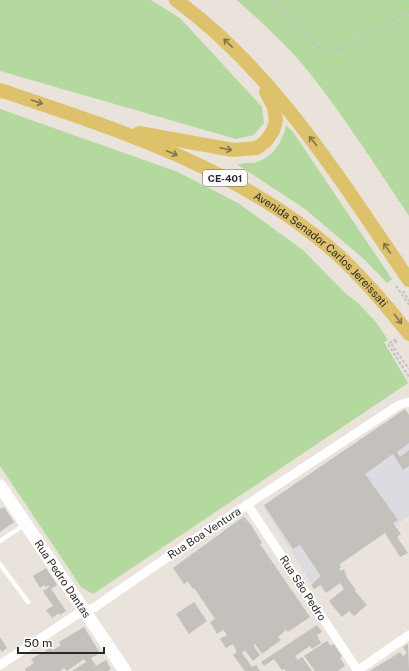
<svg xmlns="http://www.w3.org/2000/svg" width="409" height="671" viewBox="0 0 409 671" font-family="'Public Sans',sans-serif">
  <rect width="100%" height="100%" fill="#e9e3db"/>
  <polygon fill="#dddbe2" points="403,411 409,420 409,516 311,583 264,508"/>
  <g fill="#b3d99e">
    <polygon points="0,0 151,0 180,18 240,83 262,107 264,123 254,135 236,139 0,71"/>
    <path d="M237,0H409V216C376,167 345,117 308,71C287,45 261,22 237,0Z"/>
    <polygon points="0,109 178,172 238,203 303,250 345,293 357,302 375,321 388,340 384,342 408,383 93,594 81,587 0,466"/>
    <path d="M286,125L293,132L392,279L387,283L365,260L305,209L238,165C241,163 247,163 253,163C272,159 283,142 286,125Z"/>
  </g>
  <g fill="#c4c0bb">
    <polygon points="405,409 409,415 409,443 397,452 400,457 409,450 409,466 403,470 393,454 365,474 398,520 393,523 401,534 397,537 408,553 400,557 385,533 340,564 341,567 339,569 341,571 344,569 347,578 356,590 355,591 367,605 354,616 349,611 342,617 329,601 344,589 340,583 326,593 321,585 314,589 311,585 321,576 300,545 293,549 264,505"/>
    <polygon points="4,507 14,522 0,532 0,509"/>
    <polygon points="243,517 245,518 251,525 262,543 260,544 310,617 288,632 280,622 286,630 278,637 281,640 262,654 255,644 253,645 260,655 253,661 245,650 242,653 252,667 256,665 260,671 245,671 233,655 237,652 233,644 226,648 220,639 227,635 223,630 217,634 210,622 215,619 194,588 193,589 188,582 190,580 184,584 173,568"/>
    <polygon points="46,568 57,585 51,589 66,611 60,615 59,613 52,618 46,610 53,606 43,591 49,587 49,585 46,587 44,585 40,588 33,576"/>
    <polygon points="194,602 207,621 189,634 176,614"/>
    <polygon points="317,625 322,632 317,635 321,643 312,649 310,646 295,656 298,660 302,657 312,671 286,671 284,669 282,670 274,659 264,666 261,662"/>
    <polygon points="84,627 100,653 91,658 96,666 106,660 111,669 108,671 72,671 86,662 84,659 67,671 64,668 60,671 26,671 25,669 34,663 31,659 41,653 42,654 50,647 53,650 61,645 59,642"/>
    <polygon points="0,637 7,648 2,652 0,649"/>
    <polygon points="327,641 331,646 334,644 342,656 340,658 345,666 338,671 315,671 304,656"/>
    <polygon points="408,644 409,671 370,671 400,652 403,656 407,653 403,647"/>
  </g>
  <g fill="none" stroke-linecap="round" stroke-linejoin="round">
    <g stroke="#c3c3c3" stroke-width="2" stroke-dasharray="3 2" stroke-linecap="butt">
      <polyline points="271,0 305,35 323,51 341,49 409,12"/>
      <polyline points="396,286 409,305"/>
      <polyline points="403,291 409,301"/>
      <polyline points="396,339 388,344 409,377"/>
      <polyline points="397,341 392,345 409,369"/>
    </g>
    <g stroke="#fff" stroke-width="4.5">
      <polyline points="0,541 24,525"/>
      <polyline points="0,564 28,602"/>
    </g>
    <g stroke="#fff" stroke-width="9">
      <polyline points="247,504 358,671"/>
      <polyline points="0,665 76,615 95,607 175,552 399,405 409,402"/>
      <polyline points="357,671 409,635"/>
    </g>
    <path stroke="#fff" stroke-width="13" id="s1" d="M0,486L125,671"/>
    <g stroke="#dec26b" stroke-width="14">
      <path d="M176,0C276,73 340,180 409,280"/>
      <path id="s2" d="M0,90C119,130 242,169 338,255C364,279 387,306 409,334"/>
      <polyline points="139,133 233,150 257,148 266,141 273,131 276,120 274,107 266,92"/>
    </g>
  </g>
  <defs><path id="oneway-shaft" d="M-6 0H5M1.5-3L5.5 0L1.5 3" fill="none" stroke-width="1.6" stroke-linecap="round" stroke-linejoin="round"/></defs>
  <g stroke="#83754a">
    <use href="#oneway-shaft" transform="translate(228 43) rotate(-136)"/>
    <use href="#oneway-shaft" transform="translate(37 102) rotate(19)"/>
    <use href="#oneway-shaft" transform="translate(313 141) rotate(-129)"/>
    <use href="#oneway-shaft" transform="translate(226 149) rotate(12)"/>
    <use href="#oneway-shaft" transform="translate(172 153) rotate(23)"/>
    <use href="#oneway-shaft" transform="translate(387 248) rotate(-124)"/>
    <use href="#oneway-shaft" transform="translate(398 319) rotate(52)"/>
  </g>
  <g text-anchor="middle" stroke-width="3.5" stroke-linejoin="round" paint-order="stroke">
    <rect fill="#fff" stroke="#686868" stroke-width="1" x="203" y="170" width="44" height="16" rx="3"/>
    <g font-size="10" font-weight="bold" fill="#282828">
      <text x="225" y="182">CE-401</text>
    </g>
    <g font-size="11" fill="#282828" stroke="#fff">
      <text dy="4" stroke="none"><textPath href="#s2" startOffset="362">Avenida Senador Carlos Jereissati</textPath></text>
      <text transform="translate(204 533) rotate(-33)" y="4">Rua Boa Ventura</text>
      <text dy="4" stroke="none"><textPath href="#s1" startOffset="112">Rua Pedro Dantas</textPath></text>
      <text transform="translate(303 588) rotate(57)" y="4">Rua São Pedro</text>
    </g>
  </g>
  <path d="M18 647v6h86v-6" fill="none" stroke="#282828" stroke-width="2"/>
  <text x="24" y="647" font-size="12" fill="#282828" stroke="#ffffff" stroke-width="3" paint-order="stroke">50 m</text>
</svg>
